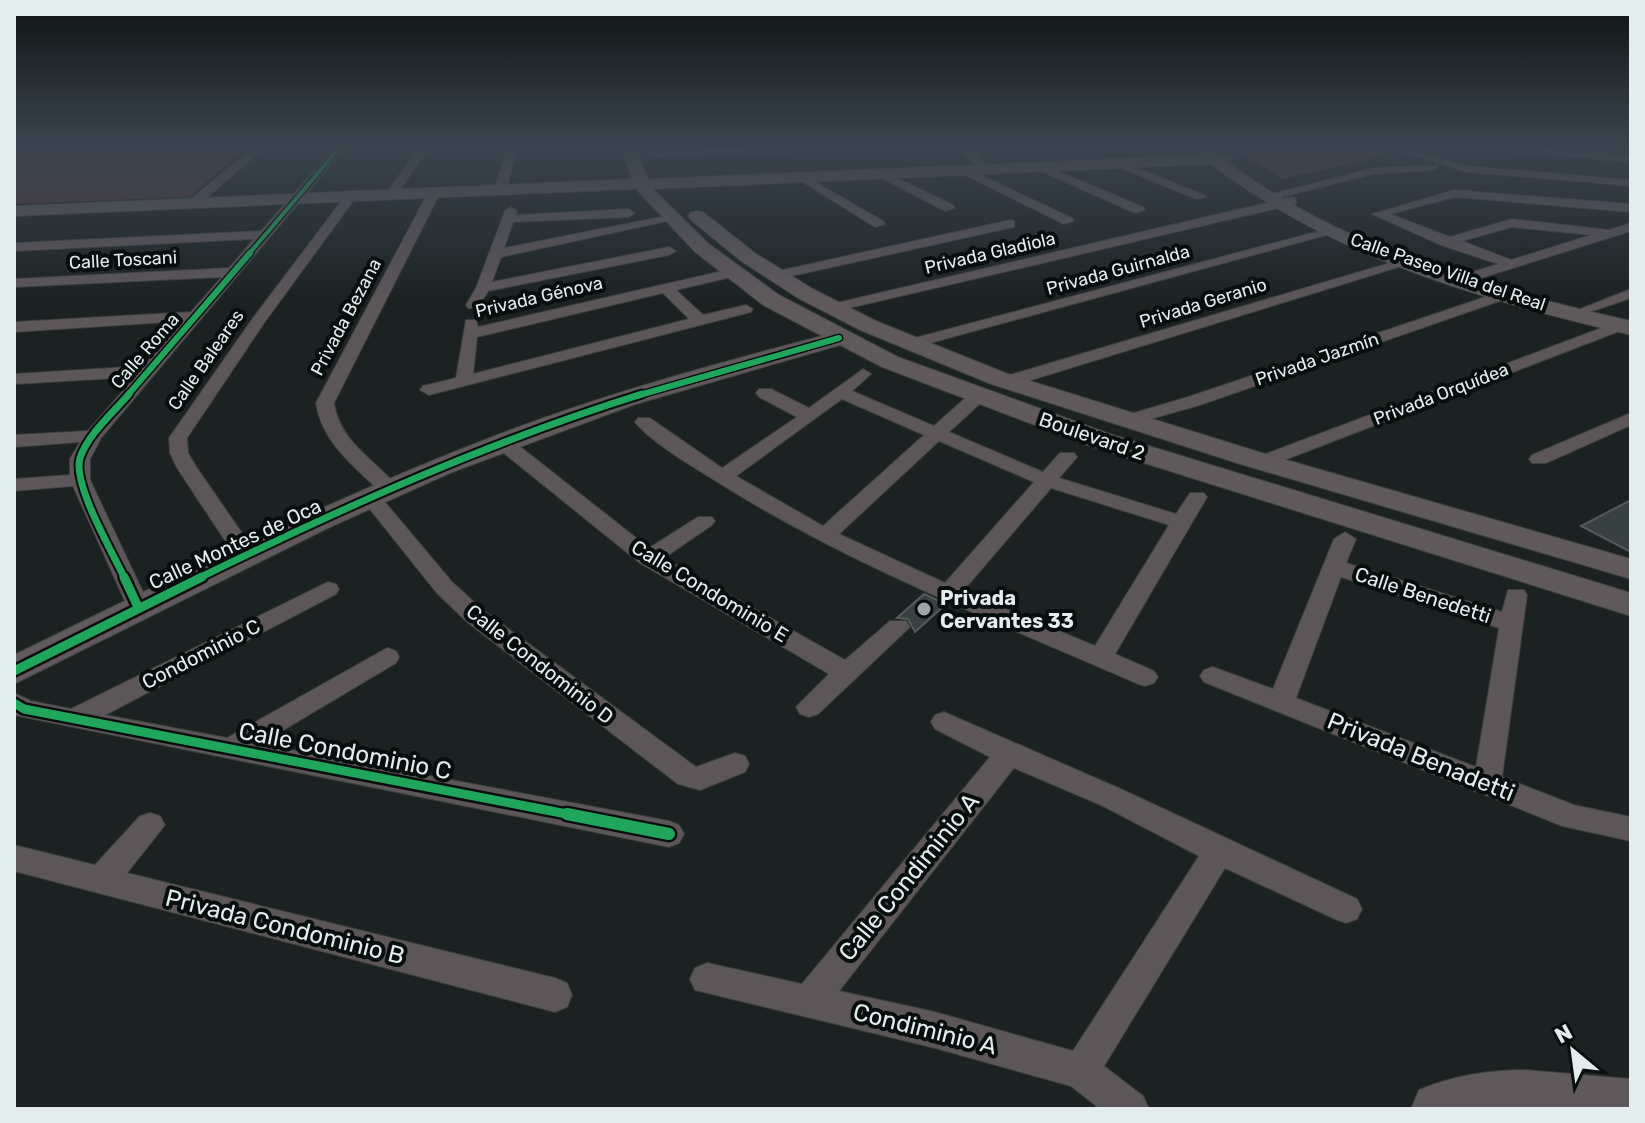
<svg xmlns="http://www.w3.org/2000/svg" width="1645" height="1123" viewBox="0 0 1645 1123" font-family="Rubik,sans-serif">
  <rect width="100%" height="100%" fill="#1c2222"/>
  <g fill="#4d373e">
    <polygon points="37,145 249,145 190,197 14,204 14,161"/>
    <polygon points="1227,145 1273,145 1303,154 1360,145 1388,155 1283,179"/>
  </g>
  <g fill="#374141" stroke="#545959" stroke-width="2">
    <polygon points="1631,500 1631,552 1581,526"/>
    <polygon points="924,594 946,604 915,632 908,619 897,618"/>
  </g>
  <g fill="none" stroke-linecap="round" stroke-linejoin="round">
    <defs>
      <g id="street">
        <polygon points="257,145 268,145 197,206 189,206 189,200"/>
        <polygon points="337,145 347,145 101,438 90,459 90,480 150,607 146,612 130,612 73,486 14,491 14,479 70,475 70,459 80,442 14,447 14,435 88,431 135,377 14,384 14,374 144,366 183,321 14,332 14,322 191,312 222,277 14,287 14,279 229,268 254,239 14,251 14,243 261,231"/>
        <polygon points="421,145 431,145 395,197 387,197 385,195"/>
        <polygon points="508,145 518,145 506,190 500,193 494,190"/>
        <polygon points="806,145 887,145 882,148 653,157 648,154 653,151"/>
        <polygon points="957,145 968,145 987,166 987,170 979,170"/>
        <polygon points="1378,145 1394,145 1468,166 1631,180 1631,186 1467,172"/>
        <polygon points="1473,145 1511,145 1631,156 1631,162 1478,148"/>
        <polygon points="1115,159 1204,195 1206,197 1196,199 1111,164 1111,160"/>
        <polygon points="1038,163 1143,207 1145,210 1135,213 1034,168 1033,166"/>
        <polygon points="959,165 1072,218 1074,221 1064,224 955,170 954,168"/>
        <polygon points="1437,165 1438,167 1433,170 1373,174 1274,199 1268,195 1373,168"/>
        <polygon points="878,169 953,205 955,208 945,211 874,174 874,170"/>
        <polygon points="800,173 883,221 885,224 875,227 796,178 796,174"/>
        <path d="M434,190L440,193L334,403C340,444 377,460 400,490L390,496L383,494C356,468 322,443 316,403L428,193Z"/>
        <path d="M1455,190L1631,204V212L1455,197L1390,214L1450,237L1512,219L1609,230L1631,223V231L1462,284L1455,280L1457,277L1498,264L1441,245L1372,214ZM1512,227L1591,235L1511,260L1462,241Z"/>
        <polygon points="346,195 356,197 264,323 187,438 188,453 197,468 257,555 246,562 238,560 177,468 170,453 169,438 253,318"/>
        <polygon points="1292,197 1296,198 1296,204 836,311 829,307 836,303"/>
        <polygon points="511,207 517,211 516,215 629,209 635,213 629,217 513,222 504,248 671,215 677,219 501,257 492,282 669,247 676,251 669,255 488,291 478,308 468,308 466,305 476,288 505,211"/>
        <polygon points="1010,220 1014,221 1014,227 778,279 771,275 778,271"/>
        <polygon points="1327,229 1338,232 919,346 913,348 905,343 907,340"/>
        <polygon points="1403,259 1415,262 1015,385 1003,385 1001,381 1003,377"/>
        <path d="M731,269L738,273L736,276L676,290L703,315L746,305L753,309L751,312L429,395L420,390L423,386L456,378L466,320H476L478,327ZM663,293L689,319L473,374L477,337Z"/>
        <polygon points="1631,289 1631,298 1587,313 1580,309"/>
        <polygon points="1506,290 1513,294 1511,297 1200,405 1126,426 1117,421 1120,417 1188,397"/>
        <polygon points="1620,321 1625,323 1625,329 1269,466 1255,466 1252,462 1255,458"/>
        <path d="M863,369L871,374L852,391L934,426L972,392H984L987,396L984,400L949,432L1043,472L1060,453H1074L1077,457L1059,478L1176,514L1190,493H1204L1207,497L1115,654L1154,671L1158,677L1154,683L1145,686L1136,683C994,621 850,565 719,483C694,467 653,444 635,422L638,418H650L722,468L797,417L759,397L756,393L759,389H771L809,408ZM842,399L924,435L823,526L736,476ZM939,441L1034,482L945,583L839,534ZM1051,488L1169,525L1095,646L963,591Z"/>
        <polygon points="1631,413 1631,425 1546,463 1532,463 1529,459 1532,455"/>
        <polygon points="502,436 509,438 649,548 698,517 712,517 715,521 712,525 664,558 845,660 890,621 906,621 910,627 818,714 809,717 800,714 796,707 829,674 640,563 495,446 493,442 495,438"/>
        <polygon points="372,493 379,495 452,582 483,610 696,767 735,753 745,756 749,764 745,772 700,790 678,784 467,622 436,592 365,503 362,499 365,495"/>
        <path d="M1345,532L1356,539L1346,563L1502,612L1508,590H1524L1527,595L1502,777L1574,805L1631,817V841L1562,826L1204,682L1200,676L1204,670L1213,667L1273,689L1334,539ZM1341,577L1499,628L1476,767L1296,698Z"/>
        <polygon points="328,582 336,584 339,589 336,594 105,715 227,738 387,648 396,651 399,657 396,663 260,744 669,821 679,825 684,834 679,843 669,847 14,715 14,693 31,701 71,709"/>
        <path d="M944,712L1123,790L1357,899L1362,909L1357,919L1346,923L1335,919L1225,868L1104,1066L1143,1096L1149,1109H1100L1071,1086L935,1048L695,990L690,979L695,968L707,963L802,984L990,757L935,729L931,722L935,715ZM1014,768L1103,806L1199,856L1073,1051L935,1012L839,991Z"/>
        <polygon points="150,813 160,816 165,825 127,873 555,978 567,983 572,995 567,1007 555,1012 14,871 14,845 95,865 140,816"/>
      </g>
      <g id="secondary">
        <polygon points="21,145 38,145 14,161 14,149"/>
        <path d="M621,145H635L648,179L1199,155L1200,150L1205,148L1217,155L1231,156L1233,159L1229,163C1346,250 1490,289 1631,321V335C1482,300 1334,258 1211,164L653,189L709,244L779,295L898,357L1110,434L1631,593V616L1090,446L882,367L840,345L636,404L450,473L328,528L14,684V655C171,578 329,500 492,437C600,395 711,365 822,336L763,305L695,252L636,189L14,216V206L632,179Z"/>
        <polygon points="697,211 703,212 755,253 813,289 876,321 1008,374 1259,452 1631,559 1631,579 1240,464 991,384 860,330 798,298 741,261 691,220 688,216 691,212"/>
        <path d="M1525,1070L1631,1079V1109H1411L1419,1090C1452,1076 1488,1070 1525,1070Z"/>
      </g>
    </defs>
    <use href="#street" stroke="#393e3e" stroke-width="2"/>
    <use href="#secondary" stroke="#393e3e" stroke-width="2"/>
    <use href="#street" fill="#5d5659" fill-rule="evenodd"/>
    <use href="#secondary" fill="#5f595b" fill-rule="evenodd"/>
    <defs>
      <polyline id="cycleway-far4" points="248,255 342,145"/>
      <g id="cycleway-far3">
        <polyline points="127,396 250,253"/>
        <polyline points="636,396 839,338"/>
      </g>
      <g id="cycleway-far2">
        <path d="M125,579C113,553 72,484 80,458C88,434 113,413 129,394"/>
        <path d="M197,579C342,508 488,442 642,394"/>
      </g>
      <g id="cycleway-far1">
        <polyline points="124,577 138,607"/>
        <polyline points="14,671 202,577"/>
        <polyline points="14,703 24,709 577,816"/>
      </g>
      <polyline id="cycleway" points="567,814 669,834"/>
    </defs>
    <use href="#cycleway-far4" stroke="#080e0d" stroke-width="7"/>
    <use href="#cycleway-far3" stroke="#080e0d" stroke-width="9"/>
    <use href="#cycleway-far2" stroke="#080e0d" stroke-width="11"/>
    <use href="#cycleway-far1" stroke="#080e0d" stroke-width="14"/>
    <use href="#cycleway" stroke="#080e0d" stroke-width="17"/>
    <use href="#cycleway-far4" stroke="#20a55d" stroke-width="4"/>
    <use href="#cycleway-far3" stroke="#20a55d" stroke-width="6"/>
    <use href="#cycleway-far2" stroke="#20a55d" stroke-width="7"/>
    <use href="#cycleway-far1" stroke="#20a55d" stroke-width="9"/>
    <use href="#cycleway" stroke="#20a55d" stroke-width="12"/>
  </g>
  <linearGradient id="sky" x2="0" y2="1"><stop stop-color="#0f1313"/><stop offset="0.48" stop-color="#3a444f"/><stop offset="1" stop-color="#3a444f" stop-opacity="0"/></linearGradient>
  <rect width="1645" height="302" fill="url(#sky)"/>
  <circle fill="#9ea6a6" stroke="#080e0d" stroke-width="3" cx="924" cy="609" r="8"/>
  <g text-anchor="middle" stroke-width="8" stroke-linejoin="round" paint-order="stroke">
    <g font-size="18" fill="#e4eded" stroke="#080e0d">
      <text transform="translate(990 253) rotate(-13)" y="6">Privada Gladiola</text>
      <text transform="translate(123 260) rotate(-3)" y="6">Calle Toscani</text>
      <text transform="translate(1118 270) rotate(-15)" y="6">Privada Guirnalda</text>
      <text transform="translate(1448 272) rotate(19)" y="6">Calle Paseo Villa del Real</text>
      <text transform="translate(539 297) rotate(-13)" y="6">Privada Génova</text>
      <text transform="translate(1203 303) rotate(-17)" y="6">Privada Geranio</text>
      <text transform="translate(346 317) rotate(-62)" y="6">Privada Bezana</text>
      <text transform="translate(145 351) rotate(-49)" y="6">Calle Roma</text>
      <text transform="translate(1317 359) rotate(-19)" y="6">Privada Jazmín</text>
      <text transform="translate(206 360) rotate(-55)" y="6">Calle Baleares</text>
      <text transform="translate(1441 394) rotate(-21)" y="6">Privada Orquídea</text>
    </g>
    <g font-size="20" fill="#e4eded" stroke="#080e0d">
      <text transform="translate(1092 436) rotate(19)" y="7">Boulevard 2</text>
      <text transform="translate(235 544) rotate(-25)" y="7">Calle Montes de Oca</text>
      <text transform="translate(710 591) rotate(31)" y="7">Calle Condominio E</text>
      <text transform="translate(1423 595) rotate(18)" y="7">Calle Benedetti</text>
      <text transform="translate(201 654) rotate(-27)" y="7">Condominio C</text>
      <text transform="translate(540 664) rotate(38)" y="7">Calle Condominio D</text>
    </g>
    <g font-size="20" font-weight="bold" fill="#e4eded" stroke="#080e0d" text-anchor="start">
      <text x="940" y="605">Privada<tspan x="940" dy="23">Cervantes 33</tspan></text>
    </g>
    <g font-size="24" fill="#e4eded" stroke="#080e0d">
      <text transform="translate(345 751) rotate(11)" y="8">Calle Condominio C</text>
      <text transform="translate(1421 757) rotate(22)" y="8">Privada Benadetti</text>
      <text transform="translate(909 877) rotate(-51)" y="8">Calle Condiminio A</text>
      <text transform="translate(285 927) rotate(14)" y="8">Privada Condominio B</text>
      <text transform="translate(925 1029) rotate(14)" y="8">Condiminio A</text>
    </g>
  </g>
  <rect width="1645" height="1123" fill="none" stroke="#e4eded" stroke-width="32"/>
  <g transform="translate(1573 1051) rotate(331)" stroke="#080e0d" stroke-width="6" paint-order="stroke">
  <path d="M0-6L14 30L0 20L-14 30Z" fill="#e4eded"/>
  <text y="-12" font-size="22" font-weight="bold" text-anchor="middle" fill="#e4eded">N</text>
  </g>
</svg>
